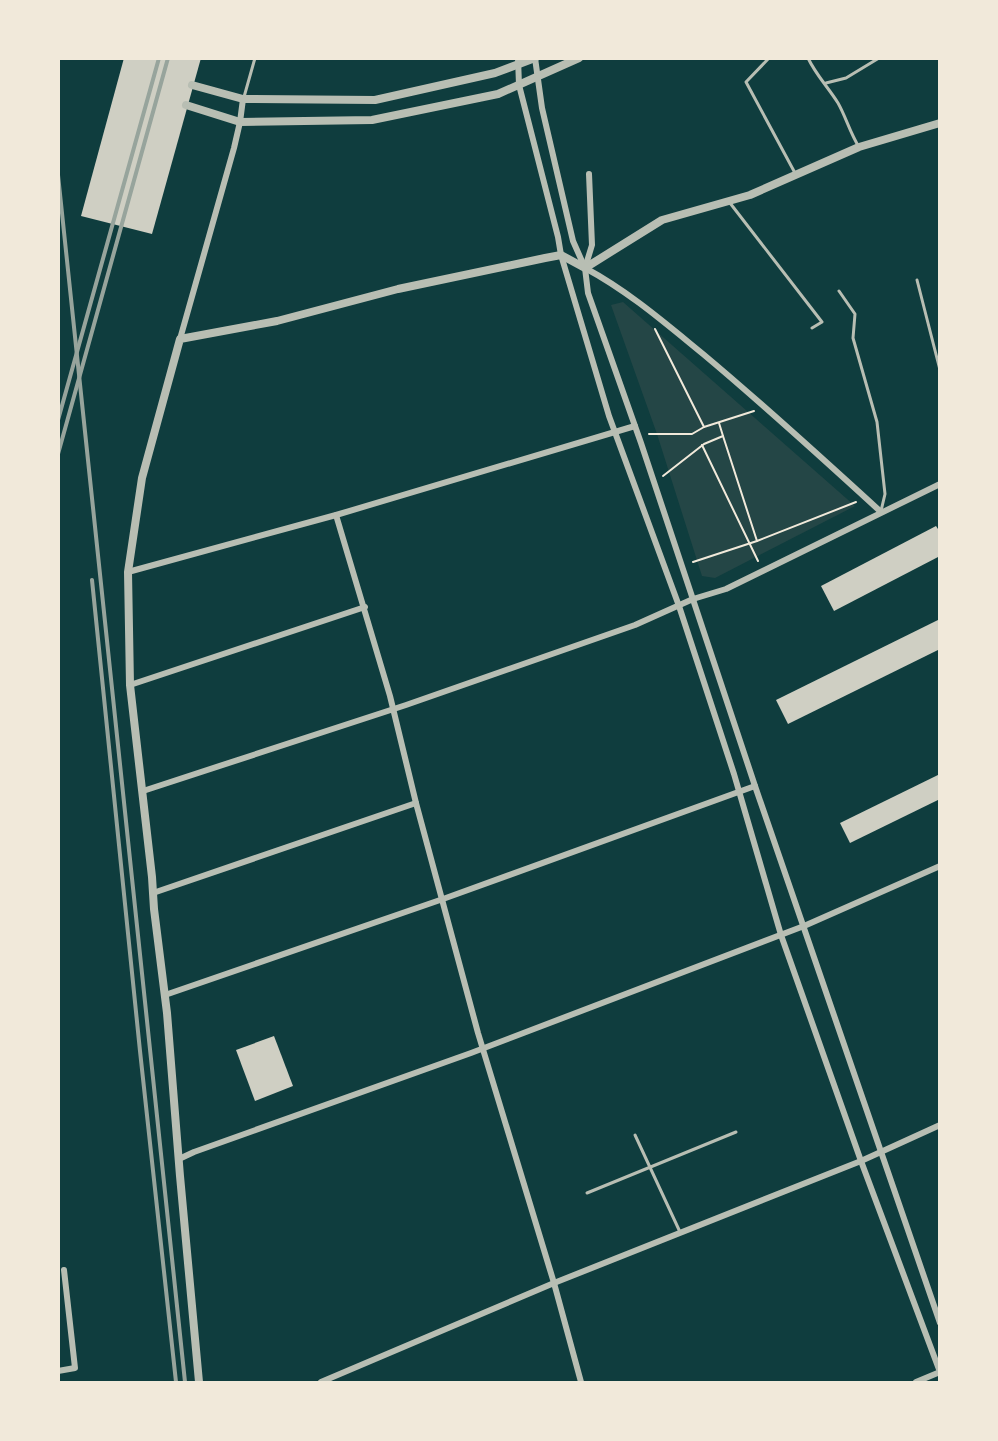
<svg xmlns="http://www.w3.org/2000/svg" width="998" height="1441" viewBox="0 0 998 1441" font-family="'Fira Sans',sans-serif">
  <rect width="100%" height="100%" fill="#0f3d3e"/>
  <polygon fill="#244646" points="623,302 855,506 715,578 702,576 657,434 611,305"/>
  <g fill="#cfcfc3">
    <polygon points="124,58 201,58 152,234 81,216"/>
    <polygon points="936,526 940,532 940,556 834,611 821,586"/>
    <polygon points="940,619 940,649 788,724 776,700"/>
    <polygon points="940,774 940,799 850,843 840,823"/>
    <polygon points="274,1036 293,1086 255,1101 236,1050"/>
  </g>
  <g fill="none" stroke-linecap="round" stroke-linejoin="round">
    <g stroke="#f1e9da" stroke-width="2">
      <polyline points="655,329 704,427 754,411"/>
      <polyline points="649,434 692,434 704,427"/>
      <polyline points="723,436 757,541"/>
      <polyline points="702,445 758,561"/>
      <polyline points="663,476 704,444 723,436 719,423"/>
      <polyline points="693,562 757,541 856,502"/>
    </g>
    <g stroke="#b8beb3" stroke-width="3">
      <polyline points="769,58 746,82 795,173"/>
      <path d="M808,58C816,75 828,87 838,103C846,117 850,133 859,147"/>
      <polyline points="826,83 846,78 879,58"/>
      <polyline points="244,97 255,58"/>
      <polyline points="730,203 822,322 812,328"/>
      <polyline points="917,280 940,370"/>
      <polyline points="839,291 855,314 853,338 877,422 885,494 881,511"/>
      <polyline points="635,1135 680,1232"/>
      <polyline points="587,1193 736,1132"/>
    </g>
    <g stroke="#b8beb3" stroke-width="6">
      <polyline points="518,58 519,85 558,237 561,255 609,416 679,606 734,774 781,935 861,1161 940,1372"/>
      <polyline points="535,58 542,108 573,241 585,268 588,293 641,443 755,786 940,1323"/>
      <path d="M589,174L592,245L585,268C628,291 665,323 703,354C764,405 822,458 881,512"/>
      <polyline points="180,339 234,148 240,122 243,99"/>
      <polyline points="336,515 390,696 416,803 478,1033 554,1283 581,1382"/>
      <polyline points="128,572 336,515 635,426"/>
      <polyline points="130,685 365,607"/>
      <polyline points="143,791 406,705 635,625 693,599 726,589 940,484"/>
      <polyline points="153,893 416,803"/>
      <polyline points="165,995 443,899 755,786"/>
      <polyline points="179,1159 194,1152 471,1053 804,926 940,866"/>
      <polyline points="58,1371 75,1368 64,1270"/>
      <polyline points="321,1382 554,1283 861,1161 940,1125"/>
      <polyline points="916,1382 940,1372"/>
    </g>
    <g stroke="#b8beb3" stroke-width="8">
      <polyline points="192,85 243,99 375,100 495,73 535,58"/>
      <polyline points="186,105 240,122 372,120 498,94 579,58"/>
      <polyline points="199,1382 180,1176 167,1013 154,909 152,877 130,685 128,572 142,478 180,339 277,321 398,289 545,258 561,255 585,268 662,220 750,195 859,147 940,123"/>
    </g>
    <g stroke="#97a49c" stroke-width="4">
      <polyline points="58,175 185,1382"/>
      <polyline points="58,420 159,58"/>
      <polyline points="58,454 168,58"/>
      <polyline points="92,580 140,1051 176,1382"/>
    </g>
  </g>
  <rect width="998" height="1441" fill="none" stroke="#f1e9da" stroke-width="120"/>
</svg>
